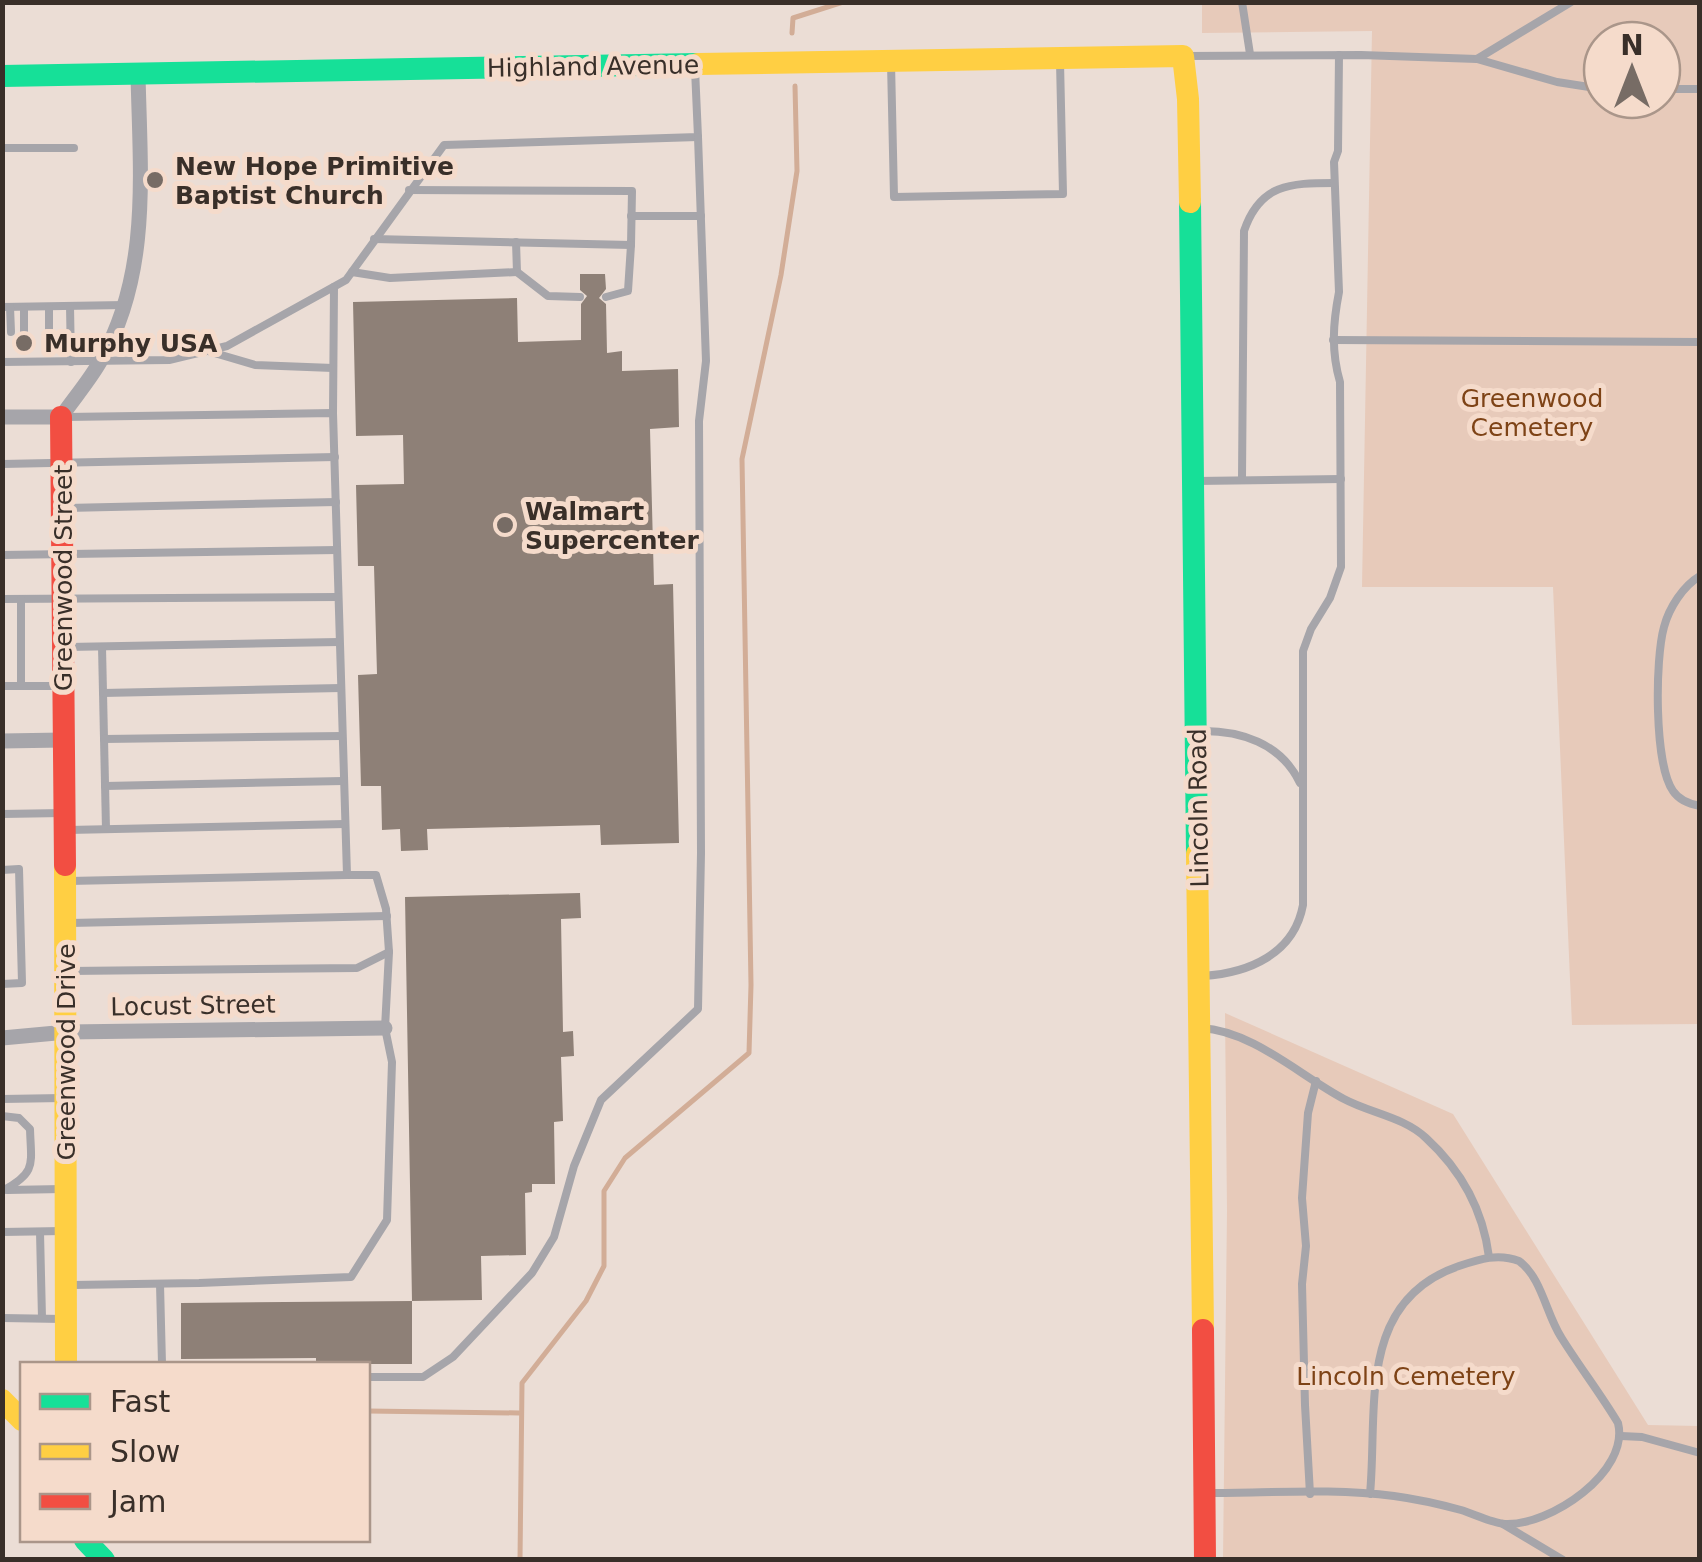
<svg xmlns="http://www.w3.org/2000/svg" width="1702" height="1562" viewBox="0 0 1702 1562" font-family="'DejaVu Sans',sans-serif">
  <rect width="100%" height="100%" fill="#ebddd5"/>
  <g fill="#e7caba" fill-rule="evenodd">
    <path d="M1202,3H1699V1024L1572,1025L1553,587H1362L1372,31L1202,33ZM1602,40H1662V100H1602Z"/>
    <polygon points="1225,1013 1453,1114 1648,1425 1699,1426 1700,1559 1223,1560 1227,1211"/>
  </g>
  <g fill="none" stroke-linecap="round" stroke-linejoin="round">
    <g stroke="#d2ad97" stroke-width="5">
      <polyline points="792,33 793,18 843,2"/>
      <polyline points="368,1411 519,1413"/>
      <polyline points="520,1560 522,1383 586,1301 604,1266 604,1191 625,1158 749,1053 751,985 742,459 781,275 797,171 795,86"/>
    </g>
  </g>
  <g fill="#8e8077">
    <polygon points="580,274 605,274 606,289 599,298 606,304 607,353 622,351 622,371 678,369 679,427 650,429 654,585 673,584 679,843 601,845 600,825 427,829 428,850 401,851 400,829 382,830 381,786 361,786 358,675 377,674 374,566 358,566 356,485 404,484 403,435 356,436 353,302 517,298 518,342 581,340 581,304 587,296 580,290"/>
    <polygon points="580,893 581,918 561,919 563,1032 573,1031 574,1056 561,1057 563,1121 554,1122 555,1184 532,1184 532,1192 525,1193 526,1255 481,1256 482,1300 412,1301 405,897"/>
    <polygon points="412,1301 412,1364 316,1364 316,1358 181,1359 181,1303"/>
  </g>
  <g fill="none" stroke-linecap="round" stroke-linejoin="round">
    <g stroke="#a6a5aa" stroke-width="8">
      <polyline points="1242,2 1250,54"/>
      <polyline points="1187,56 1361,55 1477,59 1571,2"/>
      <polyline points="1477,59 1557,82 1602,89"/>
      <polyline points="891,63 894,197 1063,194 1060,62"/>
      <polyline points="1662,89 1700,89"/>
      <polyline points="2,148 74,148"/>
      <polyline points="631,216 701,216"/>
      <polyline points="374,239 631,245 632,191 409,190"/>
      <polyline points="352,272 390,278 517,272 516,242"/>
      <polyline points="517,272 548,296 580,297"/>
      <polyline points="606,297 628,291 631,245"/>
      <polyline points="70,306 71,362"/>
      <polyline points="2,307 125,305"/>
      <polyline points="10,307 11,332"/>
      <polyline points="24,307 24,331"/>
      <polyline points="49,307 49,333"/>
      <polyline points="1333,340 1700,342"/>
      <polyline points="211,352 255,365 333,368"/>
      <polyline points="2,362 169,360 227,346 346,280 444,145 698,137 695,69"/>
      <polyline points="333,413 334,287"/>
      <polyline points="66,417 333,413 347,875 376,875 386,909 389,952 357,968 69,971"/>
      <polyline points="2,464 335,457"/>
      <path d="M1242,478L1244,231C1260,184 1290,183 1334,183"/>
      <polyline points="1196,481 1341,479"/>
      <polyline points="66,508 336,502"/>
      <polyline points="2,555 337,550"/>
      <path d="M1700,576C1683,586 1669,608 1664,627C1655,659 1654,764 1673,791C1679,800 1689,804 1700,806"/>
      <polyline points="2,599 338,597"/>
      <polyline points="21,599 21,686"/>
      <polyline points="68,647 339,642"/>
      <polyline points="102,647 106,829"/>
      <polyline points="2,686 58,686"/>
      <polyline points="103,693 341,688"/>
      <path d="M1199,731C1240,730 1281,743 1300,783"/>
      <polyline points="104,739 342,736"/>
      <polyline points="105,786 343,781"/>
      <polyline points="2,814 63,813"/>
      <polyline points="68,830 345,824"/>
      <polyline points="2,870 19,869 22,983 2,984"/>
      <polyline points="69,881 347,875"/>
      <polyline points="70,923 387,916"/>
      <path d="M1203,976C1249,973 1294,954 1303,905V651L1311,629L1330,598L1341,567L1340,382C1331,351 1333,323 1339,292L1334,162L1338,151L1339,55"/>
      <path d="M1201,1028C1253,1031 1299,1075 1344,1099C1370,1113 1404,1117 1426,1138C1461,1170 1483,1210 1489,1257"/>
      <polyline points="2,1099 63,1098"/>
      <path d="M2,1116L19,1118L30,1129C31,1164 37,1172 4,1190"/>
      <polyline points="7,1190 63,1189"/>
      <polyline points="2,1232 63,1231"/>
      <polyline points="40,1232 42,1318"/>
      <polyline points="160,1284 162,1364"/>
      <polyline points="72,1285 199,1283 351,1277 387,1220 392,1062 385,1028 389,952"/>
      <polyline points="2,1318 63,1319"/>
      <polyline points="368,1377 423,1377 453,1357 532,1273 554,1237 574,1166 601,1100 698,1009 701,853 699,421 706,361 698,137"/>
      <polyline points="1621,1436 1642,1437 1700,1453"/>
      <path d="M1210,1493C1270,1493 1334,1488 1394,1496C1416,1499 1439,1504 1461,1510C1474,1514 1492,1523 1505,1524C1550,1526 1630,1472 1618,1423C1600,1393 1579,1366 1561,1337C1546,1314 1542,1278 1519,1261C1498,1253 1480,1259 1459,1266C1356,1301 1378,1410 1370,1494"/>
      <polyline points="1310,1494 1305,1405 1302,1284 1306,1246 1302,1198 1308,1113 1316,1081"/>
      <polyline points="1503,1524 1563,1560"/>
    </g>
    <g stroke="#a6a5aa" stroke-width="15">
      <path d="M2,417H61C74,398 90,380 101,360C151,272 140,172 138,74"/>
      <polyline points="2,741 63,740"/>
      <polyline points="2,1038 67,1032 385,1028"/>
    </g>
    <g stroke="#16e098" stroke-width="22">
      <polyline points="2,76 698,64"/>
      <polyline points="1190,202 1197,854"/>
      <polyline points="85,1540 104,1560"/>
    </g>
    <g stroke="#ffcf43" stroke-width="22">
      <polyline points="698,64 1183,56 1188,99 1190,202"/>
      <polyline points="1197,854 1203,1330"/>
      <polyline points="65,865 66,1364"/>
      <polyline points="2,1400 22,1420"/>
    </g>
    <g stroke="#f24e42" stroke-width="22">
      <polyline points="61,417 65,865"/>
      <polyline points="1203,1330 1205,1560"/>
    </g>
  </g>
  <g fill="#776c65" stroke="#f5dbcb" stroke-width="4">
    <circle cx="155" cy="180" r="10"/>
    <circle cx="24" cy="343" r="10"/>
    <circle cx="505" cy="525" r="10"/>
  </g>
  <g text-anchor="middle" stroke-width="10" stroke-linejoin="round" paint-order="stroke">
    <g font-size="25" fill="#392f29" stroke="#f5dbcb">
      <text transform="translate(593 66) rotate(-1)" y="9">Highland Avenue</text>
      <text transform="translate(63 578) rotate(-90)" y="9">Greenwood Street</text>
      <text transform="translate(1198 808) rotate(-91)" y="9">Lincoln Road</text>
      <text transform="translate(193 1005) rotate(-1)" y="9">Locust Street</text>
      <text transform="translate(66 1052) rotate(-90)" y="9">Greenwood Drive</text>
    </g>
    <g font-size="25" font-weight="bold" fill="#392f29" stroke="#f5dbcb" text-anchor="start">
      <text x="175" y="175">New Hope Primitive<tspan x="175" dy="29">Baptist Church</tspan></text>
      <text x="44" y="352">Murphy USA</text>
      <text x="525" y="520">Walmart<tspan x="525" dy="29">Supercenter</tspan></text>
    </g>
    <g font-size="25" fill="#7e4316" stroke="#f5dbcb">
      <text x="1532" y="407">Greenwood<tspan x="1532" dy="29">Cemetery</tspan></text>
      <text x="1406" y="1385">Lincoln Cemetery</text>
    </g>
  </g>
  <rect width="1702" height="1562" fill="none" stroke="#392f29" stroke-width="10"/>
  <rect x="20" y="1362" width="350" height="180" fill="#f5dbcb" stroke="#aa968a" stroke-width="2.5"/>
  <rect x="40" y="1394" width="50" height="15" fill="#16e098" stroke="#aa968a" stroke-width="2.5"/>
  <text x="110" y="1412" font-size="30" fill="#392f29">Fast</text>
  <rect x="40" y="1444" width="50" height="15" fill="#ffcf43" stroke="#aa968a" stroke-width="2.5"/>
  <text x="110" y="1462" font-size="30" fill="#392f29">Slow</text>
  <rect x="40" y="1494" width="50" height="15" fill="#f24e42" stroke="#aa968a" stroke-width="2.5"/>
  <text x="110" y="1512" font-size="30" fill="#392f29">Jam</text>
  <g transform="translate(1632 70)"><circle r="48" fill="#f5dbcb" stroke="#aa968a" stroke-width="2.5"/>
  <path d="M0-8L18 38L0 25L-18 38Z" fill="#776c65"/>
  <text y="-15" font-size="28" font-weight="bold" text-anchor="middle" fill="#392f29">N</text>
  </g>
</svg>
